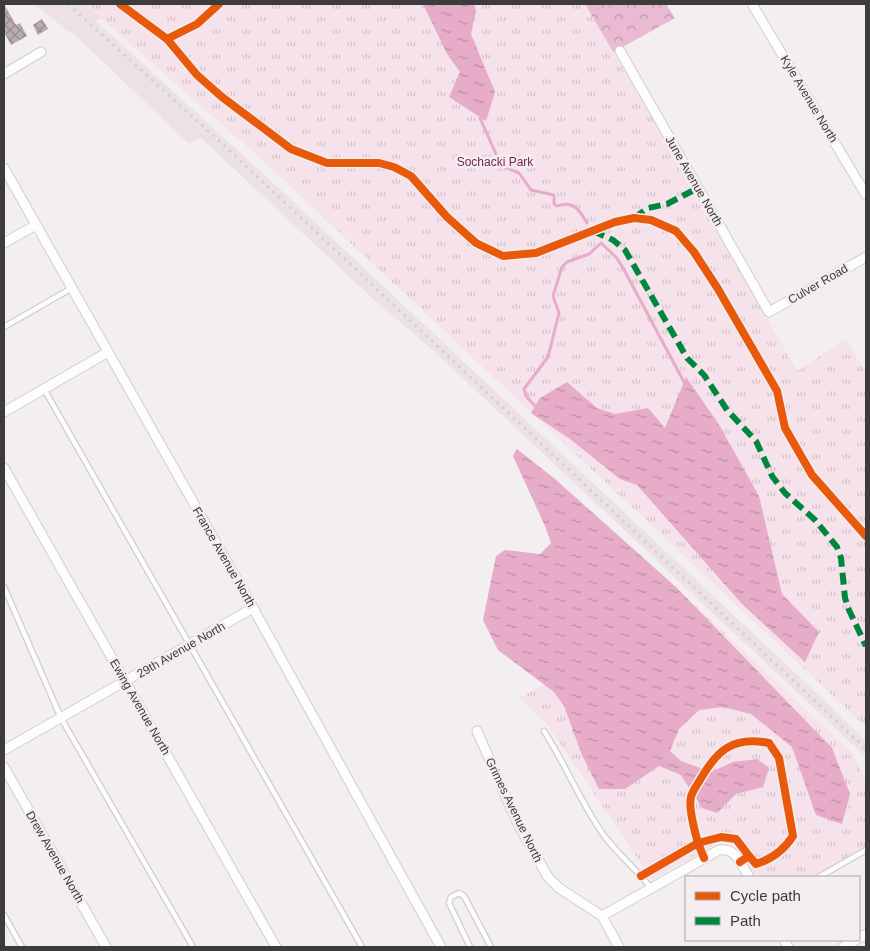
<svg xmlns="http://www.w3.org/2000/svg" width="870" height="951" viewBox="0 0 870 951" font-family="Helvetica,sans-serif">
  <defs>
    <pattern id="forest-crowns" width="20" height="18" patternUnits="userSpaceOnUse" patternTransform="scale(1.25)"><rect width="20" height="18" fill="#e9bad1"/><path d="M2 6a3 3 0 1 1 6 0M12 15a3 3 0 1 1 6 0" fill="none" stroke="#be98ab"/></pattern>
    <pattern id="park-tufts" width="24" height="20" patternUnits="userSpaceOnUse" patternTransform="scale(1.25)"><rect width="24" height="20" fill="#f6e2ea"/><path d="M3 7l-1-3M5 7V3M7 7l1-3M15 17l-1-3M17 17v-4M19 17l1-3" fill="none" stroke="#d4c3ca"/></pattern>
    <pattern id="water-ripples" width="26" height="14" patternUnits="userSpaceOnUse" patternTransform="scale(1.25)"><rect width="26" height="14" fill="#e6acc8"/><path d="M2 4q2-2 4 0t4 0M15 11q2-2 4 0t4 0" fill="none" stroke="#bc8da4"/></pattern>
    <pattern id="building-cross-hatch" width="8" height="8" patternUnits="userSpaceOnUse" patternTransform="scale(1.25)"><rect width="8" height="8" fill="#bbabb3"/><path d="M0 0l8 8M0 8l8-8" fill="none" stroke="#998c93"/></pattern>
  </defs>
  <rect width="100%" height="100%" fill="#f3eff1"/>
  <polygon fill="#ebe1e6" points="33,4 102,4 111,12 96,21 269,179 808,685 866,741 866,757 436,353 372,298 201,138 189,144 74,34 72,34"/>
  <polygon fill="url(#forest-crowns)" points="585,4 666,4 675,18 612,53"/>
  <g fill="url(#park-tufts)">
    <polygon points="85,4 585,4 688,180 797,371 846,339 866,373 866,727 260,158"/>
    <polygon points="694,604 852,753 866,780 866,848 814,877 756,877 740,848 725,841 719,842 652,880 547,724 519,698"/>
  </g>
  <g fill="url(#water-ripples)">
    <polygon points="423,4 474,4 476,10 471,34 495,92 486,121 449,97 460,72 447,54"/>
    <polygon points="686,377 718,423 759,496 782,594 819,632 805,662 742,604 637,485 620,479 570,439 531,413 540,398 567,382 597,408 615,414 648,408 665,428"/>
    <polygon points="517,449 555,479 677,588 832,748 850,794 842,824 816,815 792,747 751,714 723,707 699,710 679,729 670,751 681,761 711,772 733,762 757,759 769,768 763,787 736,794 717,813 702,808 681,775 659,766 625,789 599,789 582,755 564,706 554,692 498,650 483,620 496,556 505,550 540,554 551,543 545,526 513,456"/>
  </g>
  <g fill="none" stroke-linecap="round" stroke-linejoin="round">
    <g stroke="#e6acc8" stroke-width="3">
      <path d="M480,118L496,154L505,167L519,173L531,190L554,195V204L557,206C573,200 579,209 587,223"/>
      <polyline points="535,406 526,396 524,389 548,357 559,313 553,296 562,267 567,262 589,254 601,243 616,257 623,268 684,382"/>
    </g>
  </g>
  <g fill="url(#building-cross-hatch)">
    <polygon points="4,4 16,25 20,23 27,36 11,45 4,32"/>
    <polygon points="42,19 48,29 38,35 33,25"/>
  </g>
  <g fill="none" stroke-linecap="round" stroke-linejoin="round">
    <defs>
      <g id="service">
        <polyline points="4,327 72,288"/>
        <polyline points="44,389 362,947"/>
        <polyline points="4,587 61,718 193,947"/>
        <path d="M544,731C566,765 581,804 605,837C619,855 637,870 651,888"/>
        <polyline points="819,877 866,850"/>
        <polyline points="4,915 22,947"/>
        <polyline points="470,947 449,903 451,897 459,893 464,896 491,947"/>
      </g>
      <g id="minor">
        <polyline points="752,4 866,195"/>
        <polyline points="620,51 769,312 866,257"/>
        <polyline points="4,74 41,52"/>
        <polyline points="4,168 253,608 441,947"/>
        <polyline points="4,243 36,225"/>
        <polyline points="4,412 108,352"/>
        <polyline points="4,468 276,947"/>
        <polyline points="477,731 517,822 548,877 559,888 602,916 619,947"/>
        <polyline points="4,750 253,608"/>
        <polyline points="4,767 106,947"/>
        <path d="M602,916L719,850C736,847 741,864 749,877"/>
        <polyline points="859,938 866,934"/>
        <polyline points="784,940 788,947"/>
        <polyline points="843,947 856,940"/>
      </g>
    </defs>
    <use href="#service" stroke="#d0cdce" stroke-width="7"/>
    <use href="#minor" stroke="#d0cdce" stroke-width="11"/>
    <use href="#service" stroke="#fdfdfd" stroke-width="4.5"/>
    <use href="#minor" stroke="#fdfdfd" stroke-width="9"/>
    <polyline stroke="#d2d1d2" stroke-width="3" stroke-dasharray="2.5 5" stroke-linecap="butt" points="68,4 215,137 866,749"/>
    <g stroke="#00873e" stroke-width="6" stroke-dasharray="12 6" stroke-linecap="butt">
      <polyline points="634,218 648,208 667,204 698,188"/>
      <polyline points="593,231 613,240 625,250 687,358 704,375 727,410 756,441 772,476 785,493 815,520 837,547 841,558 845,598 849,610 866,646"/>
    </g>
    <defs>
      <g id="cycleway">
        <polyline points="120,4 167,39 197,75 222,97 291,149 327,163 379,163 394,167 411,176 447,217 476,243 503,256 536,253 615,222 634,218 651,220 676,231 694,252 718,289 777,391 785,428 812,475 866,536"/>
        <polyline points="167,39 197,24 219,4"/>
        <path d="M740,862L749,856L756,864C772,859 784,850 793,836L779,758L769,743C733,736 717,750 700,780C697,785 692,792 691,797C688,808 695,832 698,843L721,837L736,839L749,856"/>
        <polyline points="641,876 698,843 704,858"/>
      </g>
    </defs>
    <use href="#cycleway" stroke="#f4eef0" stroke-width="11"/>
    <use href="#cycleway" stroke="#e8590c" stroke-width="8"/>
  </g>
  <g text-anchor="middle" stroke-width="5" stroke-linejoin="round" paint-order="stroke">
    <g font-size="12" fill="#3e3b3c" stroke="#f4eef0">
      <text transform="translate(809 99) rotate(59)" y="4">Kyle Avenue North</text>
      <text transform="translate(694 181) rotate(60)" y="4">June Avenue North</text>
      <text transform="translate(818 284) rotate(-30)" y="4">Culver Road</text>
      <text transform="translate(224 557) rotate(60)" y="4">France Avenue North</text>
      <text transform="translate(181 650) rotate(-30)" y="4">29th Avenue North</text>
      <text transform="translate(140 707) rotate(60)" y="4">Ewing Avenue North</text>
      <text transform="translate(514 810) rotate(64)" y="4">Grimes Avenue North</text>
      <text transform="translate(55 857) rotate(60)" y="4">Drew Avenue North</text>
    </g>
    <g font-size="12" fill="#7b1d53" stroke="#f4eef0">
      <text x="495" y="166">Sochacki Park</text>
    </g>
  </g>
  <rect width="870" height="951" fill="none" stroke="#3e3b3c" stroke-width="10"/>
  <rect x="685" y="876" width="175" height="65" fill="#f4eef0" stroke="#aba6a8"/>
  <rect x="695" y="892" width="25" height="8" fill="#e8590c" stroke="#aba6a8"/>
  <text x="730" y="901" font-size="15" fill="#3e3b3c">Cycle path</text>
  <rect x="695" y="917" width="25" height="8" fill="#00873e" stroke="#aba6a8"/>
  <text x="730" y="926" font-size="15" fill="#3e3b3c">Path</text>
</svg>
